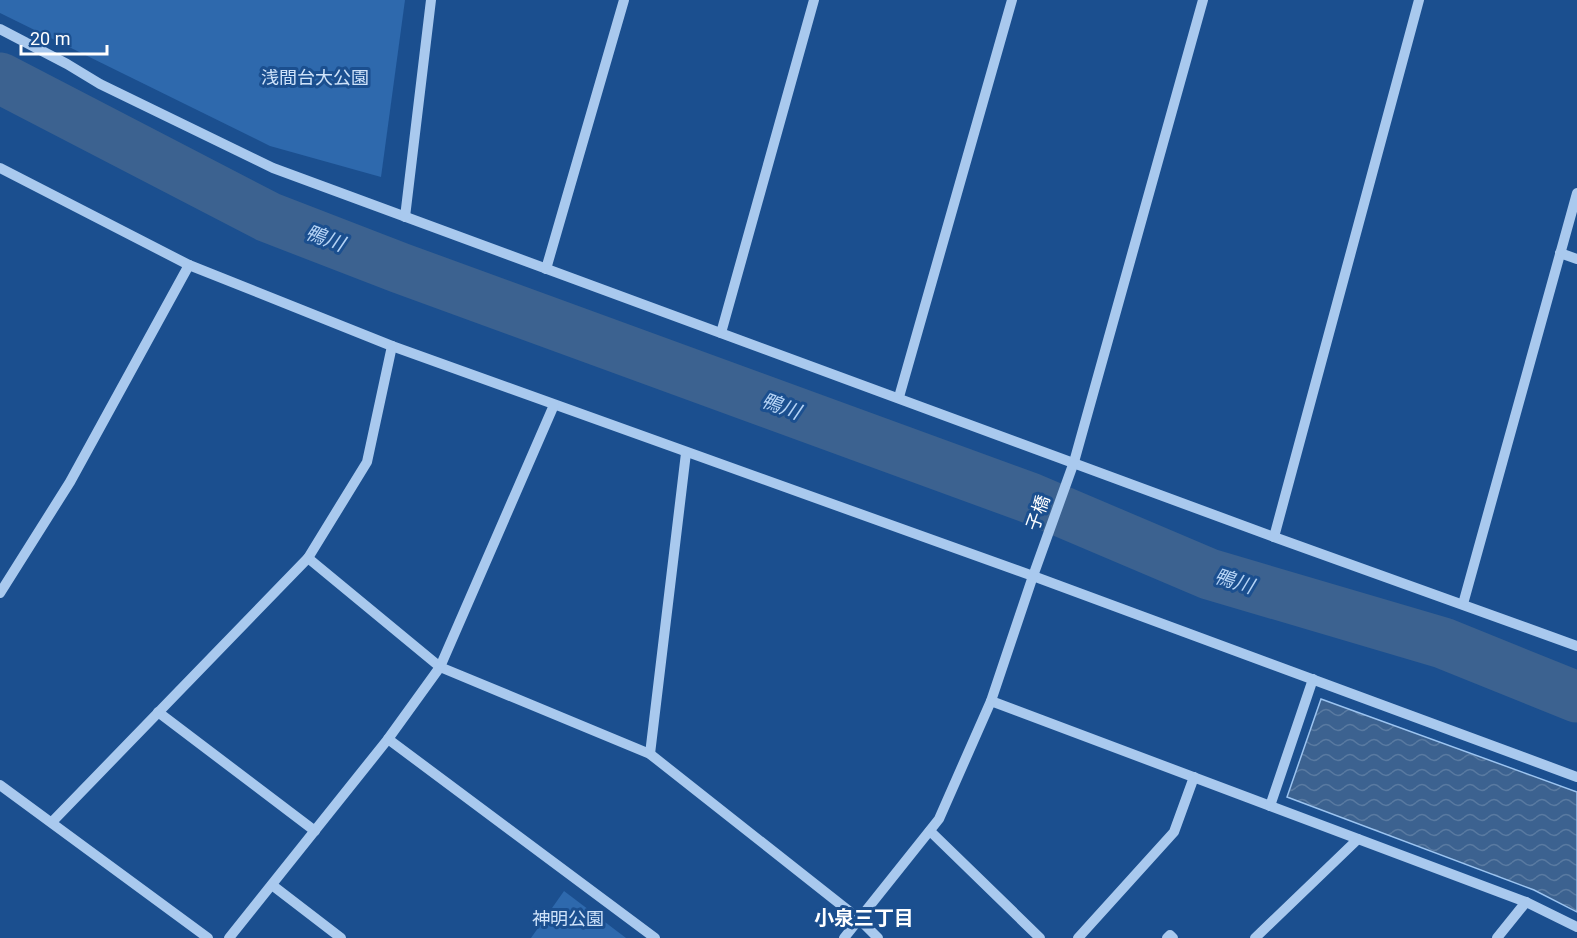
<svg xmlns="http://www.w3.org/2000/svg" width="1577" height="938" viewBox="0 0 1577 938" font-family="Roboto,'Noto Sans JP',sans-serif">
  <defs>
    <pattern id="water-waves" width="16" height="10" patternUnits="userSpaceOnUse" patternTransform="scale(1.5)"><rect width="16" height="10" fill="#3c6290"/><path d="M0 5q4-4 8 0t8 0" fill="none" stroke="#597aa1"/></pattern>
  </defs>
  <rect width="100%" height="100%" fill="#1b4f8f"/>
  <g fill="#2e69ad">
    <polygon points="0,0 405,0 381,177 270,146 0,13"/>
    <polygon points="564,891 626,938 531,938"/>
  </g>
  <polygon fill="url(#water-waves)" stroke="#9cc4f0" stroke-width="1.5" points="1321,699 1577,792 1577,912 1534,890 1287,797"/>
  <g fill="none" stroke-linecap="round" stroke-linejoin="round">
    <polyline stroke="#3c6290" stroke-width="51" points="0,78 268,217 400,268 1030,498 1209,574 1443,643 1577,697"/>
    <g stroke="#a9c9ee" stroke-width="10">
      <polyline points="0,29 67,64 100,84 273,168 1274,537 1577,646"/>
      <polyline points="0,168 189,265 392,346 1033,576 1577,777"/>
      <polyline points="405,217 431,0"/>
      <polyline points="1560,253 1577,259"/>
      <polyline points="546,269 624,0"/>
      <polyline points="721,333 814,0"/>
      <polyline points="899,397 1012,0"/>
      <polyline points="1274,537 1419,0"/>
      <polyline points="308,558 440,667 650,754 859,919 878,938"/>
      <polyline points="0,593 70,482 189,265"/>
      <polyline points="1463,604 1577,193"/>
      <polyline points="991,701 1526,902 1577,927"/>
      <polyline points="158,712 315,831"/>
      <polyline points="388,739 655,938"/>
      <polyline points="650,754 686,453"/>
      <polyline points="0,785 208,938"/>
      <polyline points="1270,806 1313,679"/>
      <polyline points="52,822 308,558 367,462 392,346"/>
      <polyline points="930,831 1040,938"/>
      <polyline points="272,885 341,938"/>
      <polyline points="229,938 388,739 440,667 554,405"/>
      <polyline points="844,938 939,819 991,701 1033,576 1074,462 1203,0"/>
      <polyline points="1078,938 1174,832 1194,777"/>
      <polyline points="1167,938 1170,935 1173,938"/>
      <polyline points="1255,938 1358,839"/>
      <polyline points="1497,938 1526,902"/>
    </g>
  </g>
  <g text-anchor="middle" stroke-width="6" stroke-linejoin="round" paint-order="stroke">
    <g font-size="18" fill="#cfe3fa" stroke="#1b4f8f">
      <text x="315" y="84">浅間台大公園</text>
      <text x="568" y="925">神明公園</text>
    </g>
    <g font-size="18" fill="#fff" stroke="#1b4f8f">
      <text transform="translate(1038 513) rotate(-70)" y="6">子橋</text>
    </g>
    <g font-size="20" font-style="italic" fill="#b5d3f5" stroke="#1b4f8f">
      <text transform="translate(325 238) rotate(20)" y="7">鴨川</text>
      <text transform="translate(781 406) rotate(20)" y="7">鴨川</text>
      <text transform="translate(1234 581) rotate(17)" y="7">鴨川</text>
    </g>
    <g font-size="20" font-weight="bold" fill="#fff" stroke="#1b4f8f">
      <text x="864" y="925">小泉三丁目</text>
    </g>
  </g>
  <path d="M21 45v9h86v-9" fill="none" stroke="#ffffff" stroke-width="3"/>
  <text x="30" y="45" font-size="18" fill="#ffffff" stroke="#1b4f8f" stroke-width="4.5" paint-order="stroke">20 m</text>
</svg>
